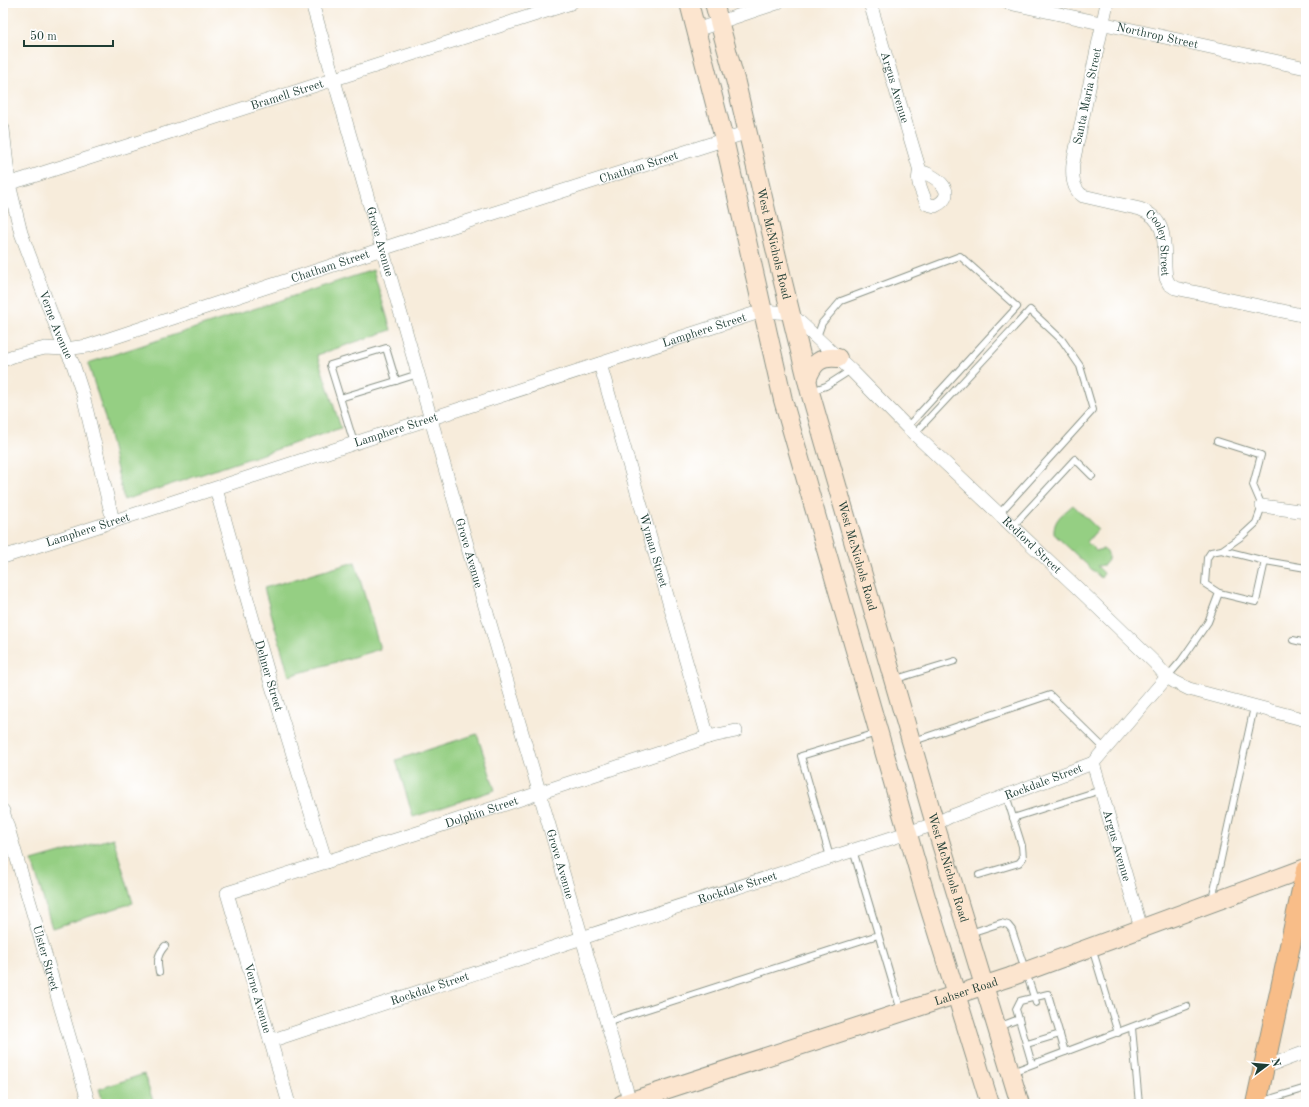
<svg xmlns="http://www.w3.org/2000/svg" width="1309" height="1107" viewBox="0 0 1309 1107" font-family="'Old Standard TT',serif">
  <rect width="100%" height="100%" fill="#fff"/>
  <filter id="ink" filterUnits="userSpaceOnUse"><feTurbulence type="fractalNoise" baseFrequency=".025" numOctaves="2"/><feDisplacementMap in="SourceGraphic" scale="8" xChannelSelector="R" yChannelSelector="G"/><feConvolveMatrix kernelMatrix="1 2 1 2 8 2 1 2 1" color-interpolation-filters="sRGB"/></filter>
  <filter id="wash" filterUnits="userSpaceOnUse"><feTurbulence type="fractalNoise" baseFrequency=".012" numOctaves="4" result="noise"/><feDisplacementMap in="SourceGraphic" scale="16" xChannelSelector="R" yChannelSelector="G"/><feGaussianBlur stdDeviation="0.9" result="paint"/><feColorMatrix in="noise" values="0 0 0 0 0 0 0 0 0 0 0 0 0 0 0 0 0 1.4 0 .05"/><feComposite in="paint" operator="in"/></filter>
  <g filter="url(#wash)">
    <rect width="100%" height="100%" fill="#f7ecdb"/>
    <g fill="#95cf83" stroke="#5a865c">
      <polygon points="373,270 391,330 317,355 341,428 124,500 105,418 88,363"/>
      <path d="M1073,505L1098,529L1087,542L1096,551L1103,549L1108,553V560L1104,565L1097,566L1104,573L1101,578L1054,534C1053,519 1063,514 1073,505Z"/>
      <polygon points="355,562 380,649 289,676 264,588"/>
      <polygon points="477,734 495,790 413,817 396,760"/>
      <polygon points="113,838 133,903 52,928 32,861"/>
      <polygon points="144,1074 154,1104 104,1104 99,1089"/>
    </g>
  </g>
  <g filter="url(#ink)">
    <g fill="none" stroke-linecap="round" stroke-linejoin="round">
      <defs>
        <g id="lane">
          <polyline points="817,337 822,323 841,301 960,256 1017,307 907,427"/>
          <polyline points="396,381 418,374"/>
          <polyline points="811,391 826,386 851,370"/>
          <polyline points="340,398 396,381 386,348 330,365 354,443"/>
          <polyline points="915,433 1030,310 1062,340 1080,366 1093,410 999,514"/>
          <polyline points="1013,526 1075,459 1092,476"/>
          <polyline points="1222,550 1265,561 1306,568"/>
          <polyline points="1219,593 1256,602 1265,561"/>
          <polyline points="1293,640 1306,643"/>
          <polyline points="1167,677 1181,661 1208,622 1219,593 1205,584 1207,558 1211,552 1222,550 1242,536 1256,523 1262,506 1253,485 1261,455 1217,441"/>
          <polyline points="896,679 955,661"/>
          <polyline points="914,741 1050,695 1105,749"/>
          <polyline points="1013,818 1101,790"/>
          <polyline points="853,850 901,1011"/>
          <polyline points="830,857 801,756 877,733"/>
          <polyline points="979,875 1019,863 1023,858 1022,846 1006,795"/>
          <polyline points="1212,900 1254,707"/>
          <polyline points="970,933 1001,923 1008,925 1012,930 1036,1003"/>
          <polyline points="1092,948 1118,1033"/>
          <path d="M159,972C157,961 157,955 165,946"/>
          <polyline points="607,1022 878,935"/>
          <polyline points="998,1027 1019,1019"/>
          <polyline points="1132,1028 1139,1104"/>
          <polyline points="1027,1044 1060,1034"/>
          <polyline points="1032,1064 1016,1009 1020,1001 1048,994 1065,1052"/>
          <polyline points="1012,1072 1187,1006"/>
          <polyline points="1260,1102 1306,1088"/>
        </g>
        <g id="street">
          <path id="s1" d="M312,3L458,514L630,1102"/>
          <path id="s2" d="M870,3L920,171C915,180 923,194 927,204L935,206C960,194 937,176 920,171"/>
          <path id="s3" d="M1009,3L1306,68"/>
          <path id="s4" d="M1107,3L1073,163C1072,175 1072,189 1083,196L1140,209C1172,221 1162,251 1166,278L1169,284L1175,288L1306,316"/>
          <polyline points="696,30 777,3"/>
          <path id="s5" d="M3,129L9,184L21,233L60,337L73,364L83,395L113,521"/>
          <path id="s6" d="M3,185L24,179L571,3"/>
          <path id="s7" d="M3,360L13,356L45,348L65,349L88,346L397,244L748,132"/>
          <path id="s8" d="M600,364L708,737"/>
          <path id="s9" d="M216,489L270,680L326,862"/>
          <polyline points="1262,506 1306,512"/>
          <path id="s10" d="M3,557L747,316L763,311L790,313L851,370L907,427L1087,597L1155,663L1167,677L1175,682L1189,689L1306,720"/>
          <path id="s11" d="M1093,763L1141,928"/>
          <path id="s12" d="M3,811L89,1104"/>
          <path id="s13" d="M270,1041C378,1006 484,970 591,935C705,897 821,861 935,824L949,817L1093,763L1167,677"/>
          <polyline points="1263,1068 1306,1052"/>
          <path id="s14" d="M289,1104L227,893L427,830L708,737L736,731"/>
        </g>
        <g id="secondary">
          <polyline points="689,3 696,30 724,139 783,400 926,897 990,1104"/>
          <path id="s15" d="M714,3L736,83L782,278L810,392L935,824L1020,1104"/>
          <path d="M807,380C813,363 820,356 838,358"/>
          <path id="s16" d="M622,1104L1010,977L1306,868"/>
        </g>
        <polyline id="primary" points="1256,1104 1306,871"/>
      </defs>
      <use href="#lane" stroke="#8b9488" stroke-width="8"/>
      <use href="#street" stroke="#8b9488" stroke-width="14"/>
      <use href="#secondary" stroke="#8b9488" stroke-width="20"/>
      <use href="#primary" stroke="#8b9488" stroke-width="22"/>
      <use href="#lane" stroke="#fff" stroke-width="6"/>
      <use href="#street" stroke="#fff" stroke-width="13"/>
      <use href="#secondary" stroke="#fce5cf" stroke-width="18"/>
      <use href="#primary" stroke="#f8bd88" stroke-width="20"/>
    </g>
  </g>
  <g text-anchor="middle" stroke-width="4" stroke-linejoin="round" paint-order="stroke">
    <g font-size="12" fill="#1f3d34" stroke="#fff">
      <text dy="4" stroke="none"><textPath href="#s3" startOffset="152">Northrop Street</textPath></text>
      <text dy="4" stroke="none"><textPath href="#s2" startOffset="88">Argus Avenue</textPath></text>
      <text dy="4" stroke="none"><textPath href="#s6" startOffset="298">Bramell Street</textPath></text>
      <text transform="translate(1087 96) rotate(-78)" y="4">Santa Maria Street</text>
      <text dy="4" stroke="none"><textPath href="#s7" startOffset="666">Chatham Street</textPath></text>
      <text dy="4" stroke="none"><textPath href="#s1" startOffset="248">Grove Avenue</textPath></text>
      <text dy="4" stroke="none"><textPath href="#s15" startOffset="248">West McNichols Road</textPath></text>
      <text dy="4" stroke="none"><textPath href="#s4" startOffset="301">Cooley Street</textPath></text>
      <text dy="4" stroke="none"><textPath href="#s7" startOffset="342">Chatham Street</textPath></text>
      <text dy="4" stroke="none"><textPath href="#s5" startOffset="204">Verne Avenue</textPath></text>
      <text dy="4" stroke="none"><textPath href="#s10" startOffset="737">Lamphere Street</textPath></text>
      <text dy="4" stroke="none"><textPath href="#s10" startOffset="413">Lamphere Street</textPath></text>
      <text dy="4" stroke="none"><textPath href="#s10" startOffset="89">Lamphere Street</textPath></text>
      <text dy="4" stroke="none"><textPath href="#s10" startOffset="1161">Redford Street</textPath></text>
      <text dy="4" stroke="none"><textPath href="#s8" startOffset="194">Wyman Street</textPath></text>
      <text dy="4" stroke="none"><textPath href="#s1" startOffset="572">Grove Avenue</textPath></text>
      <text dy="4" stroke="none"><textPath href="#s15" startOffset="571">West McNichols Road</textPath></text>
      <text dy="4" stroke="none"><textPath href="#s9" startOffset="194">Dehner Street</textPath></text>
      <text dy="4" stroke="none"><textPath href="#s13" startOffset="816">Rockdale Street</textPath></text>
      <text dy="4" stroke="none"><textPath href="#s14" startOffset="487">Dolphin Street</textPath></text>
      <text dy="4" stroke="none"><textPath href="#s11" startOffset="86">Argus Avenue</textPath></text>
      <text dy="4" stroke="none"><textPath href="#s1" startOffset="896">Grove Avenue</textPath></text>
      <text dy="4" stroke="none"><textPath href="#s15" startOffset="896">West McNichols Road</textPath></text>
      <text dy="4" stroke="none"><textPath href="#s13" startOffset="492">Rockdale Street</textPath></text>
      <text dy="4" stroke="none"><textPath href="#s12" startOffset="153">Ulster Street</textPath></text>
      <text dy="4" stroke="none"><textPath href="#s13" startOffset="168">Rockdale Street</textPath></text>
      <text dy="4" stroke="none"><textPath href="#s16" startOffset="362">Lahser Road</textPath></text>
      <text transform="translate(258 998) rotate(74)" y="4">Verne Avenue</text>
    </g>
  </g>
  <rect width="1309" height="1107" fill="none" stroke="#fff" stroke-width="16"/>
  <g transform="translate(1267 1065) rotate(74)" stroke="#ffffff" stroke-width="3" paint-order="stroke">
  <path d="M0-3L7 15L0 10L-7 15Z" fill="#1f3d34"/>
  <text y="-6" font-size="11" font-weight="bold" text-anchor="middle" fill="#1f3d34">N</text>
  </g>
  <path d="M24 40v6h89v-6" fill="none" stroke="#1f3d34" stroke-width="2"/>
  <text x="30" y="40" font-size="12" fill="#1f3d34" stroke="#ffffff" stroke-width="3" paint-order="stroke">50 m</text>
</svg>
